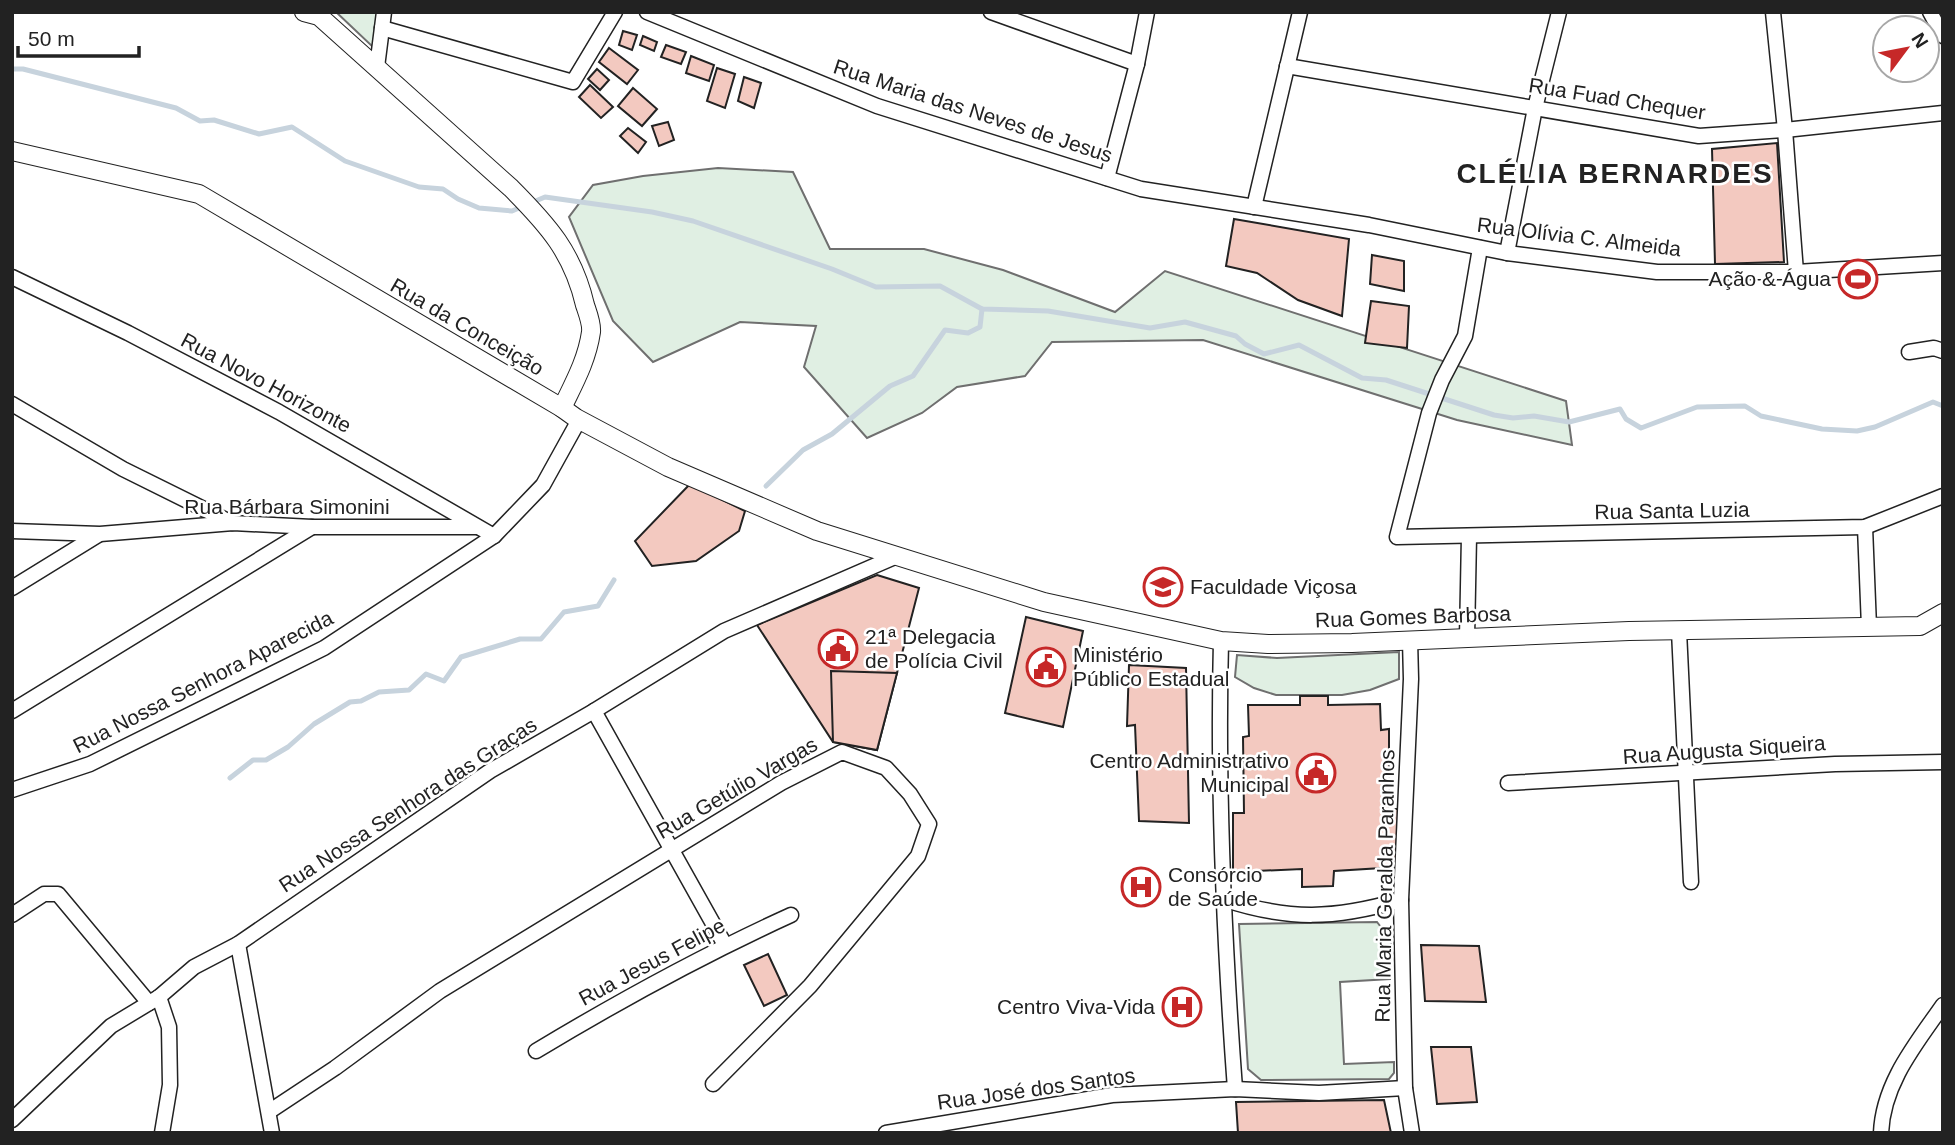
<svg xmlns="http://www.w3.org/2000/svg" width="1955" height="1145" viewBox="0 0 1955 1145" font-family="Helvetica,sans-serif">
  <rect width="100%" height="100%" fill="#fff"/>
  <g fill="#e0efe3" stroke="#6f6f6f" stroke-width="2">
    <polygon points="336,12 378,12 374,48"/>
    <polygon points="718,168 793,172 830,249 924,249 1003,270 1115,312 1165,271 1566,401 1572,445 1457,420 1203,340 1052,342 1025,376 957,387 922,413 867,438 804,367 816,326 740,322 653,362 613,321 569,217 593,185 643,176"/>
    <polygon points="1399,652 1399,679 1370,690 1342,695 1276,695 1254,688 1235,677 1237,655 1277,658"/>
    <polygon points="1377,922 1391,940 1390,979 1340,982 1344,1064 1394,1062 1394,1073 1389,1079 1261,1080 1248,1069 1239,924"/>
  </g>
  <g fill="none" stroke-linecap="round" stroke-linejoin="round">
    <g stroke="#c7d3dd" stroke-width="5">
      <polyline points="12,69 23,69 176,108 200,121 214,120 259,134 292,127 345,161 419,187 443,189 458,199 479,208 512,211 545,197 652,212 693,221 832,269 876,287 940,286 982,309 1048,311 1150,328 1185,322 1236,336 1245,344 1264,354 1299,345 1362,378 1386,380 1494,415 1513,418 1534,416 1569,422 1620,409 1626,419 1641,428 1697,407 1745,406 1761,416 1822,429 1857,431 1875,427 1933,402 1943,406"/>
      <polyline points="766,486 803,450 832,434 890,386 913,376 945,330 968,333 980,327 982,309"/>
      <polyline points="230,778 253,760 266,760 288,747 314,724 350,702 361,701 379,692 409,690 426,674 444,681 461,657 520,639 541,639 564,612 598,606 614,580"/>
    </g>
  </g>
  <g fill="#f3c9c0" stroke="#222" stroke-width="2">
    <polygon points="623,31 637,35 632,50 619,45"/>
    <polygon points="643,36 657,42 654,51 640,45"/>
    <polygon points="666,45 686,52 681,64 661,57"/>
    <polygon points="609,48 638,70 627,84 599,62"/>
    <polygon points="691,56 714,65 709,81 686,73"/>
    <polygon points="717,68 735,74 725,108 707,101"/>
    <polygon points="597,69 609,80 600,90 588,79"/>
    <polygon points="744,77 761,83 754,108 738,101"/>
    <polygon points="590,85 613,107 601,118 579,97"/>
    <polygon points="633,88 657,109 642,126 618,106"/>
    <polygon points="668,122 674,140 659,146 652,126"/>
    <polygon points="628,128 646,142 638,153 620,136"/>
    <polygon points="1777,143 1784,262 1715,264 1712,149"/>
    <polygon points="1234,219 1349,239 1342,316 1298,300 1257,273 1226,266"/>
    <polygon points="1372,255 1404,261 1404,291 1370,284"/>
    <polygon points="1371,301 1409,306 1407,348 1365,343"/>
    <polygon points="690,484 745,511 739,531 696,561 652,566 635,541"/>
    <polygon points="877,575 919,588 877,750 833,742 757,625"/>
    <polygon points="1026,617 1083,631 1063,727 1005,713"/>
    <polygon points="1129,665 1186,668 1189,823 1139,821 1135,725 1127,726"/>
    <polygon points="831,671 897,673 877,750 833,742"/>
    <polygon points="1300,696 1328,696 1328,705 1380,704 1381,730 1389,729 1389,809 1398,809 1398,867 1334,871 1333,886 1302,887 1302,869 1233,872 1233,813 1244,813 1243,737 1249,736 1248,705 1300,705"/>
    <polygon points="1421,945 1479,946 1486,1002 1425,1001"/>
    <polygon points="768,954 787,995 764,1006 744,965"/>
    <polygon points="1431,1047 1471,1047 1477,1102 1437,1104"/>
    <polygon points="1384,1100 1391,1133 1238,1133 1236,1102"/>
  </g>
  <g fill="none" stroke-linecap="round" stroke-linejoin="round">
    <defs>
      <g id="minor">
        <polyline points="647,12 877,106 1141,189 1369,225 1507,253 1657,272 1796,272 1943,263"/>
        <polyline points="991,12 1137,64"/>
        <polyline points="1773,12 1785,130 1796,272"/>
        <polyline points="1930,12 1943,36"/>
        <polyline points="382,28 573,82 615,12"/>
        <polyline points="1287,66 1699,136 1785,130 1943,113"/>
        <polyline points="377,67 384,12"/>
        <polyline points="1107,178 1137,64 1147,12"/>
        <polyline points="1254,207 1300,12"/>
        <polyline points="1480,248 1465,336 1442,380 1429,413 1397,537 1865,527 1943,496"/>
        <polyline points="1507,253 1535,108 1559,12"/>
        <polyline points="12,277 128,333 279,412 494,536"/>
        <polyline points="1909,352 1934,348 1943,351"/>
        <polyline points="12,404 123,469 232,523"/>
        <polyline points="1865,527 1869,627"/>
        <polyline points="12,531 100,534 233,523 312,527 477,527"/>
        <polyline points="12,588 98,535"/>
        <polyline points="1679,631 1691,882"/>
        <polyline points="1467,638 1469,536"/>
        <polyline points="1410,640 1411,679 1401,900 1405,1088 1412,1133"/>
        <path d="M1221,641C1217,791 1224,940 1235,1089"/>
        <polyline points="12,711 312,527"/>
        <polyline points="594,711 725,945"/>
        <polyline points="1508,783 1835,764 1943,762"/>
        <polyline points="12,790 90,764 324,648 494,536 543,485 579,420"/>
        <path d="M1223,899C1289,921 1335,919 1401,900"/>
        <polyline points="12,915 44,894 58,894 149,1003"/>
        <polyline points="238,944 272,1133"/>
        <polyline points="159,997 169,1027 170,1085 162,1133"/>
        <path d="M536,1051C619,1001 703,955 791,915"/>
        <polyline points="270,1111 335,1068 440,991 781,783 842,752 886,768 910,794 929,824 918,856 810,986 713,1084"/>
        <polyline points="12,1120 111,1026 159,997 194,967 238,944 490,771 594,711 724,631 897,556"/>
        <polyline points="886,1133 1112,1095 1235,1089 1319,1093 1405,1088"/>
        <path d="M1881,1133C1883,1083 1916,1044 1943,1005"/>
      </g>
      <g id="tertiary">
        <path d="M304,12L319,16L511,188C548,225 573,253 585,305C588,314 592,324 591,332C587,360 574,383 562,408"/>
        <polyline points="12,151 199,194 562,408 576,418 668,467 817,531 1044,602 1221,641 1268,644 1352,643 1629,631 1920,626 1943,613"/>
      </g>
    </defs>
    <use href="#minor" stroke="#222" stroke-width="17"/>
    <use href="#tertiary" stroke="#222" stroke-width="20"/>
    <use href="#minor" stroke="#fff" stroke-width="14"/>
    <use href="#tertiary" stroke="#fff" stroke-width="18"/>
  </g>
  <defs>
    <symbol id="stadium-ring" viewBox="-11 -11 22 22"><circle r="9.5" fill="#fff" stroke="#c62828" stroke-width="1.5"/><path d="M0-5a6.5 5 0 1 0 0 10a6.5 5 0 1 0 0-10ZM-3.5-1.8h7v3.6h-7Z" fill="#c62828"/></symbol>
    <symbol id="university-ring" viewBox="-11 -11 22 22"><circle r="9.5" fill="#fff" stroke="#c62828" stroke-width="1.5"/><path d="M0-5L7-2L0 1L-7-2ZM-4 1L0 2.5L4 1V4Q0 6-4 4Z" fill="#c62828"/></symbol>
    <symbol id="civic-ring" viewBox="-11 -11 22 22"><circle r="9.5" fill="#fff" stroke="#c62828" stroke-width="1.5"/><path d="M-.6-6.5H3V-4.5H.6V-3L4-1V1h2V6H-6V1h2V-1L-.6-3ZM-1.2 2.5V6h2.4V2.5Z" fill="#c62828"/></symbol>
    <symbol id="hospital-ring" viewBox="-11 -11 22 22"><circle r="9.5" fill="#fff" stroke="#c62828" stroke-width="1.5"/><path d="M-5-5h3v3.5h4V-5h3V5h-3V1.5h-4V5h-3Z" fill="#c62828"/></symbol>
  </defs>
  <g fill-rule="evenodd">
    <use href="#stadium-ring" x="1836" y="257" width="44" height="44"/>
    <use href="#university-ring" x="1141" y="565" width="44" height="44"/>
    <use href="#civic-ring" x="816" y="627" width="44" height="44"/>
    <use href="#civic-ring" x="1024" y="645" width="44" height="44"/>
    <use href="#civic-ring" x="1294" y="751" width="44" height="44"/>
    <use href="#hospital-ring" x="1119" y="865" width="44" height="44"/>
    <use href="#hospital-ring" x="1160" y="985" width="44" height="44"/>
  </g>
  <g text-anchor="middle" stroke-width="5" stroke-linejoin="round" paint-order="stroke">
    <g font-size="21" fill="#222" stroke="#fff">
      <text transform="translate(1617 99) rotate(9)" y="7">Rua Fuad Chequer</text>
      <text transform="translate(973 111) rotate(18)" y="7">Rua Maria das Neves de Jesus</text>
      <text transform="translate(1579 237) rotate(7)" y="7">Rua Olívia C. Almeida</text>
      <text transform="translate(467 327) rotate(30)" y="7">Rua da Conceição</text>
      <text transform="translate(266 383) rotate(28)" y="7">Rua Novo Horizonte</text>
      <text x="287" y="514">Rua Bárbara Simonini</text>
      <text transform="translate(1672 511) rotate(-1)" y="7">Rua Santa Luzia</text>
      <text transform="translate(1413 617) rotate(-2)" y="7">Rua Gomes Barbosa</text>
      <text transform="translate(203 682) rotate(-27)" y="7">Rua Nossa Senhora Aparecida</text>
      <text transform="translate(1724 750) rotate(-4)" y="7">Rua Augusta Siqueira</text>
      <text transform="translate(737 788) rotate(-30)" y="7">Rua Getúlio Vargas</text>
      <text transform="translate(408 805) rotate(-33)" y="7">Rua Nossa Senhora das Graças</text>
      <text transform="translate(1385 886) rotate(-89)" y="7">Rua Maria Geralda Paranhos</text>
      <text transform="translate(652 962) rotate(-28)" y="7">Rua Jesus Felipe</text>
      <text transform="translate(1036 1089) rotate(-8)" y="7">Rua José dos Santos</text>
    </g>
    <g font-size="21" fill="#222" stroke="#fff" text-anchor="start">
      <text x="1831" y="286" text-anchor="end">Ação &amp; Água</text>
      <text x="1190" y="594">Faculdade Viçosa</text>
      <text x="865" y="644">21ª Delegacia<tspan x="865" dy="24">de Polícia Civil</tspan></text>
      <text x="1073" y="662">Ministério<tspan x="1073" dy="24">Público Estadual</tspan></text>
      <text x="1289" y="768" text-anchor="end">Centro Administrativo<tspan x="1289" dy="24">Municipal</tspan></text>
      <text x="1168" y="882">Consórcio<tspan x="1168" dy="24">de Saúde</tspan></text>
      <text x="1155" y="1014" text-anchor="end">Centro Viva-Vida</text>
    </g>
    <g font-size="28" font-weight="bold" letter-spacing="2" fill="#222" stroke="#fff">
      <text x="1615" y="183">CLÉLIA BERNARDES</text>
    </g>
  </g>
  <rect width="1955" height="1145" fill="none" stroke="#222222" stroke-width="28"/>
  <g transform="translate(1906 49) rotate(58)"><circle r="33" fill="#ffffff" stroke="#a7a7a7" stroke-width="2"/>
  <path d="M0-5L12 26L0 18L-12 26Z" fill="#c62828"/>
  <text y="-10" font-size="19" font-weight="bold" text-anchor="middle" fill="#222222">N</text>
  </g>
  <path d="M18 46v10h121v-10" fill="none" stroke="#222222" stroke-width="3.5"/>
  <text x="28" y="46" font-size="21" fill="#222222" stroke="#ffffff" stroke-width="5" paint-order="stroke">50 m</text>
</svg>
